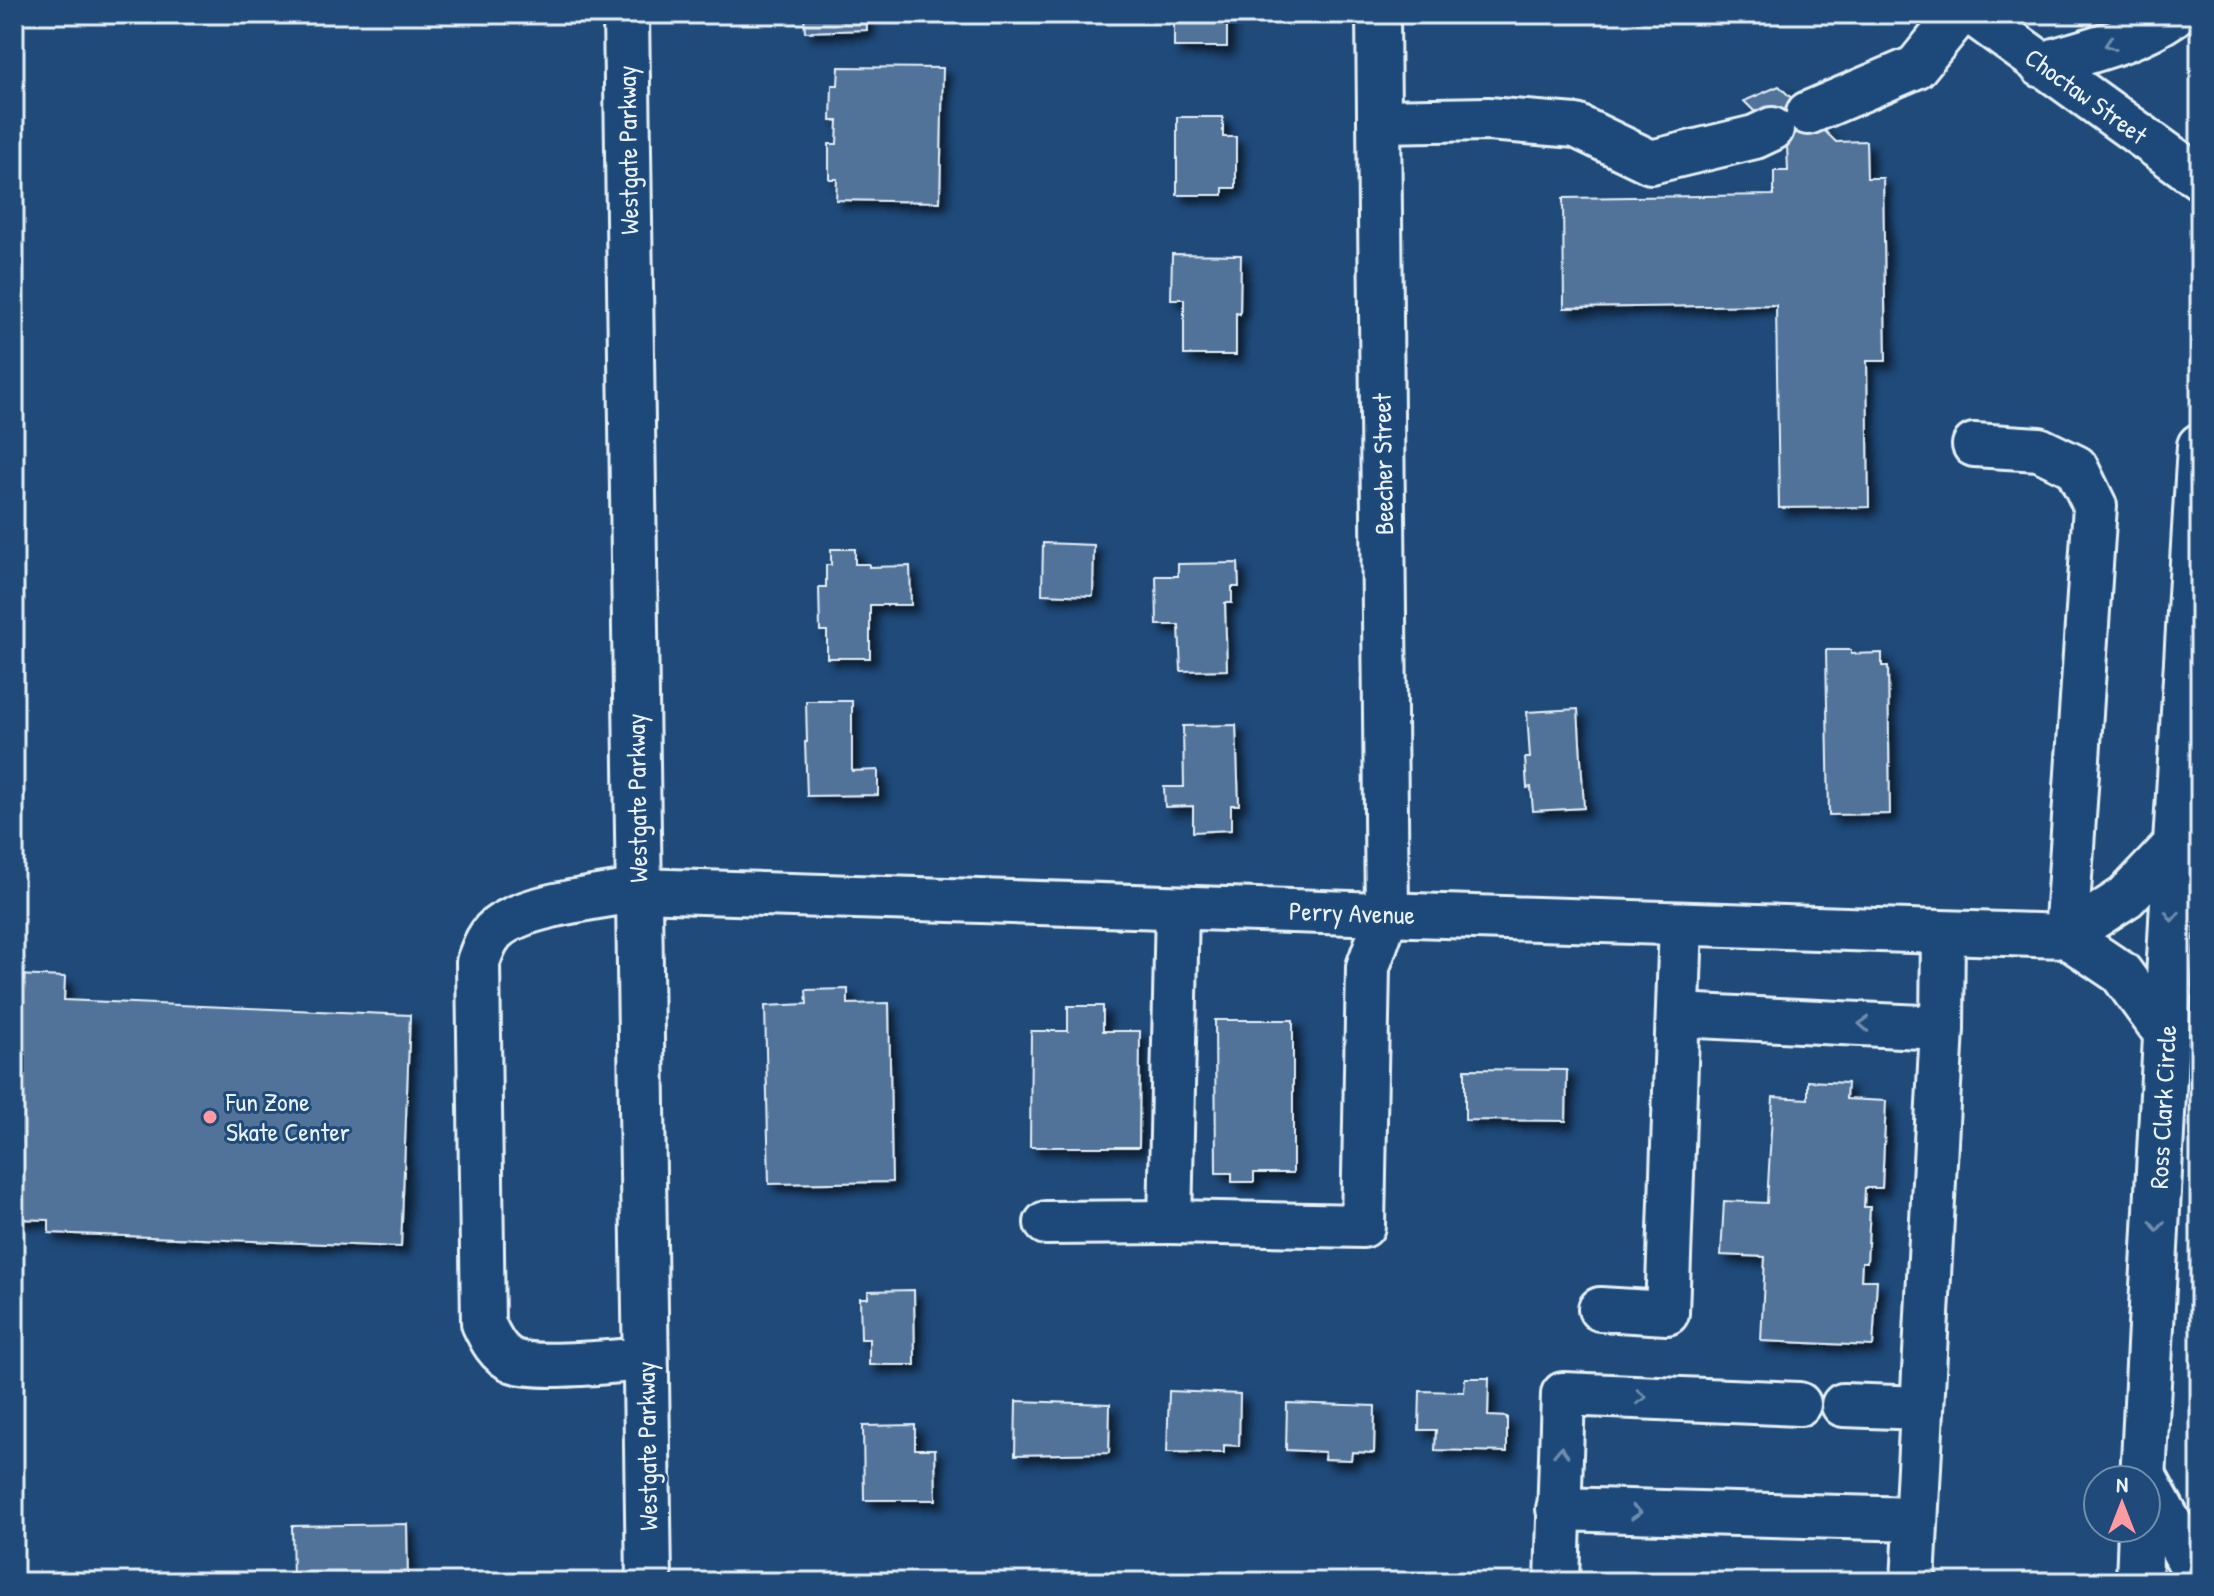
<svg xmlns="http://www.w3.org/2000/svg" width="2214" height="1596" viewBox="0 0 2214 1596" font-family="'Patrick Hand',sans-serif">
  <defs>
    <filter id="shadow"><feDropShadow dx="7" dy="7" stdDeviation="4" flood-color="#0009"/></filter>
  </defs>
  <rect width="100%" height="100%" fill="#1f4a7a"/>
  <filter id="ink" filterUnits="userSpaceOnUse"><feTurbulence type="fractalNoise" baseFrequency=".0125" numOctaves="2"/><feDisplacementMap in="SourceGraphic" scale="16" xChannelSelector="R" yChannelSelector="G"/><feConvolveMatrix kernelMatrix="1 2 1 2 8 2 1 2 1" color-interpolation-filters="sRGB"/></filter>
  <g filter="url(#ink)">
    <g fill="#517399" stroke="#e8f1f8" stroke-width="2" filter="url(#shadow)">
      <polygon points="804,14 866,14 867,30 805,32"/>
      <polygon points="1150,14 1227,14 1227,47 1174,47 1174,14"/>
      <polygon points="839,67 943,68 940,202 836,200 837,179 829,179 829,144 837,144 838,121 831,121 832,85 838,85"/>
      <polygon points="1779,86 1836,142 1866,141 1867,178 1883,178 1886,361 1867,361 1869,507 1779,508 1776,305 1564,308 1563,198 1774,195 1774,171 1788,171 1787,144 1744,101"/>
      <polygon points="1177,117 1223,117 1223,137 1236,137 1236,188 1223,188 1223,195 1177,195"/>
      <polygon points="1172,254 1241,255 1240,314 1236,313 1236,355 1184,355 1184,299 1171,299"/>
      <polygon points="1043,543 1094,545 1093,596 1042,594"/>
      <polygon points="831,549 855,549 855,564 869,564 869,567 910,566 911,605 870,605 870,658 827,658 827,631 820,631 819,587 826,587 826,565 831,565"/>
      <polygon points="1238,563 1239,587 1232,587 1232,603 1225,603 1227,670 1181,671 1179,625 1157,625 1156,576 1178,576 1178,564"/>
      <polygon points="1826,650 1851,650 1851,654 1882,653 1882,666 1888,666 1890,814 1829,815"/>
      <polygon points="806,701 852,701 852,771 878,770 878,795 807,796 805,742 807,742"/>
      <polygon points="1578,709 1584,808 1533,811 1531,787 1527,788 1525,758 1530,758 1527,712"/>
      <polygon points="1236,725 1239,805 1231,805 1231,830 1193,832 1193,806 1165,807 1164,787 1184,787 1183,726"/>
      <polygon points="14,975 65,977 64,1000 410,1015 401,1247 49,1233 49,1220 14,1219"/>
      <polygon points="848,989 848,1004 889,1003 892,1182 769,1184 765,1006 807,1004 806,990"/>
      <polygon points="1068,1006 1103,1006 1103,1031 1140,1031 1139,1147 1030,1147 1031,1031 1068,1031"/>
      <polygon points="1215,1020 1293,1020 1293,1173 1254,1173 1254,1182 1232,1182 1232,1173 1216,1173"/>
      <polygon points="1465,1069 1567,1070 1566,1121 1465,1120"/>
      <polygon points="1808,1081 1847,1083 1846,1099 1886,1101 1882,1188 1865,1188 1864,1207 1870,1207 1867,1262 1862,1262 1861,1280 1877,1280 1873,1346 1761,1341 1765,1257 1721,1255 1724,1201 1767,1203 1773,1097 1808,1099"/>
      <polygon points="914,1290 915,1365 869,1365 869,1339 861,1339 860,1298 868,1298 868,1291"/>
      <polygon points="1465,1378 1489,1378 1488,1416 1507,1417 1507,1452 1435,1450 1436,1430 1419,1430 1420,1391 1464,1392"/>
      <polygon points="1169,1391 1240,1394 1239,1446 1224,1445 1224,1453 1167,1452"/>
      <polygon points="1016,1401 1110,1404 1109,1453 1015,1455"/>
      <polygon points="1287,1403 1375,1406 1374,1453 1352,1452 1351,1460 1324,1459 1325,1452 1286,1450"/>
      <polygon points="915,1425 915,1449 935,1449 936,1500 864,1500 863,1426"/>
      <polygon points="407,1524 408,1582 293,1582 292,1526"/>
    </g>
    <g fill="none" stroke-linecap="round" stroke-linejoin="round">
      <defs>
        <g id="minor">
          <polyline points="1973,14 2200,178"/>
          <polyline points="1808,113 1916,67 1959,14"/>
          <polyline points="1379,121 1488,119 1576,126 1651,162 1755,137 1772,129"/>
          <polyline points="1974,445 2039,449 2076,467 2095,506 2066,936"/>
          <polyline points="1177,908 1170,1222 1363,1226 1368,967 1387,914 1378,14"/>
          <polyline points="2066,936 2126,897 2176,844"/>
          <polyline points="1678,1015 1942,1028"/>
          <polyline points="1046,1223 1170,1222"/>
          <polyline points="1600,1309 1667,1313 1681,924"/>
          <path d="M646,1359C615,1361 540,1370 514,1361C498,1355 490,1338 483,1323L478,962C483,948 488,933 501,925C532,904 600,898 638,890L2066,936L2121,973L2167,1036"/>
          <polyline points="1843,1405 1922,1408"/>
          <polyline points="1558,1509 1916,1519"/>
          <polyline points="1557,1582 1563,1394 1799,1404"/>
          <polyline points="1913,1582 1942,1028 1943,933"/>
        </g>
        <polyline id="major" points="626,14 649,1582"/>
        <g id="highway">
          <path d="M2042,65C2086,51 2135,41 2173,14"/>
          <polyline points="2143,1480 2176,844 2200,446"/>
          <polyline points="2146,1481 2200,1580"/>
          <polyline points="2139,1582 2141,1528"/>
        </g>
      </defs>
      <use href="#minor" stroke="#e8f1f8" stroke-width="48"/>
      <use href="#major" stroke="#e8f1f8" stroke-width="50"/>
      <use href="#highway" stroke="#e8f1f8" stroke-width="50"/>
      <use href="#minor" stroke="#1f4a7a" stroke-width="42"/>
      <use href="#major" stroke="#1f4a7a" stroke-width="44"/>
      <use href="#highway" stroke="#1f4a7a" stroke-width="44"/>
    </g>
    <defs><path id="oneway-chevron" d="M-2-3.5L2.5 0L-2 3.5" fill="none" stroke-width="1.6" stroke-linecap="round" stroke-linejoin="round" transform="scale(2)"/></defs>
    <g stroke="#6f8dac">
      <use href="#oneway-chevron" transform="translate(2110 44) rotate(162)"/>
      <use href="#oneway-chevron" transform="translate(2172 916) rotate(93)"/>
      <use href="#oneway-chevron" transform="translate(1864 1024) rotate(-177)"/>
      <use href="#oneway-chevron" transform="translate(2157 1226) rotate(93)"/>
      <use href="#oneway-chevron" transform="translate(1641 1397) rotate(2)"/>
      <use href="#oneway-chevron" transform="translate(1561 1452) rotate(-88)"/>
      <use href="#oneway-chevron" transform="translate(1636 1512) rotate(2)"/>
    </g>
  </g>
  <circle fill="#ff9aa2" stroke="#1f4a7a" stroke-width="3" cx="210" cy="1117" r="8"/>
  <g text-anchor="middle" stroke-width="6" stroke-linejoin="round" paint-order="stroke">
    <g font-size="26" fill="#e8f1f8" stroke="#1f4a7a">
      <text transform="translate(2086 96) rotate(36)" y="9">Choctaw Street</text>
      <text transform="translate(628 150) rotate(-91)" y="9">Westgate Parkway</text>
      <text transform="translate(1383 464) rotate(-91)" y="9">Beecher Street</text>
      <text transform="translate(637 798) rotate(-91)" y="9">Westgate Parkway</text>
      <text transform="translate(1352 913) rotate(2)" y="9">Perry Avenue</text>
      <text transform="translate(2163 1107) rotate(-87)" y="9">Ross Clark Circle</text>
      <text transform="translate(647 1446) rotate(-91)" y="9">Westgate Parkway</text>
    </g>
    <g font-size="26" fill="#e8f1f8" stroke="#1f4a7a" text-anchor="start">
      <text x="226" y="1111">Fun Zone<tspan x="226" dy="30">Skate Center</tspan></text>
    </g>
  </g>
  <rect width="2214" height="1596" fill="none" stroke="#1f4a7a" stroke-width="48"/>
  <rect x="24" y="24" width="2166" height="1548" fill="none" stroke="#e8f1f8" stroke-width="3" filter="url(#ink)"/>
  <g transform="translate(2122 1504)"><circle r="38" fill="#1f4a7a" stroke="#6f8dac" stroke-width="2"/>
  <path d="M0-6L14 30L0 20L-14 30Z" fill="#ff9aa2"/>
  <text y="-12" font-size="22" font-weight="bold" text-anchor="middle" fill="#e8f1f8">N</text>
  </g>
</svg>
